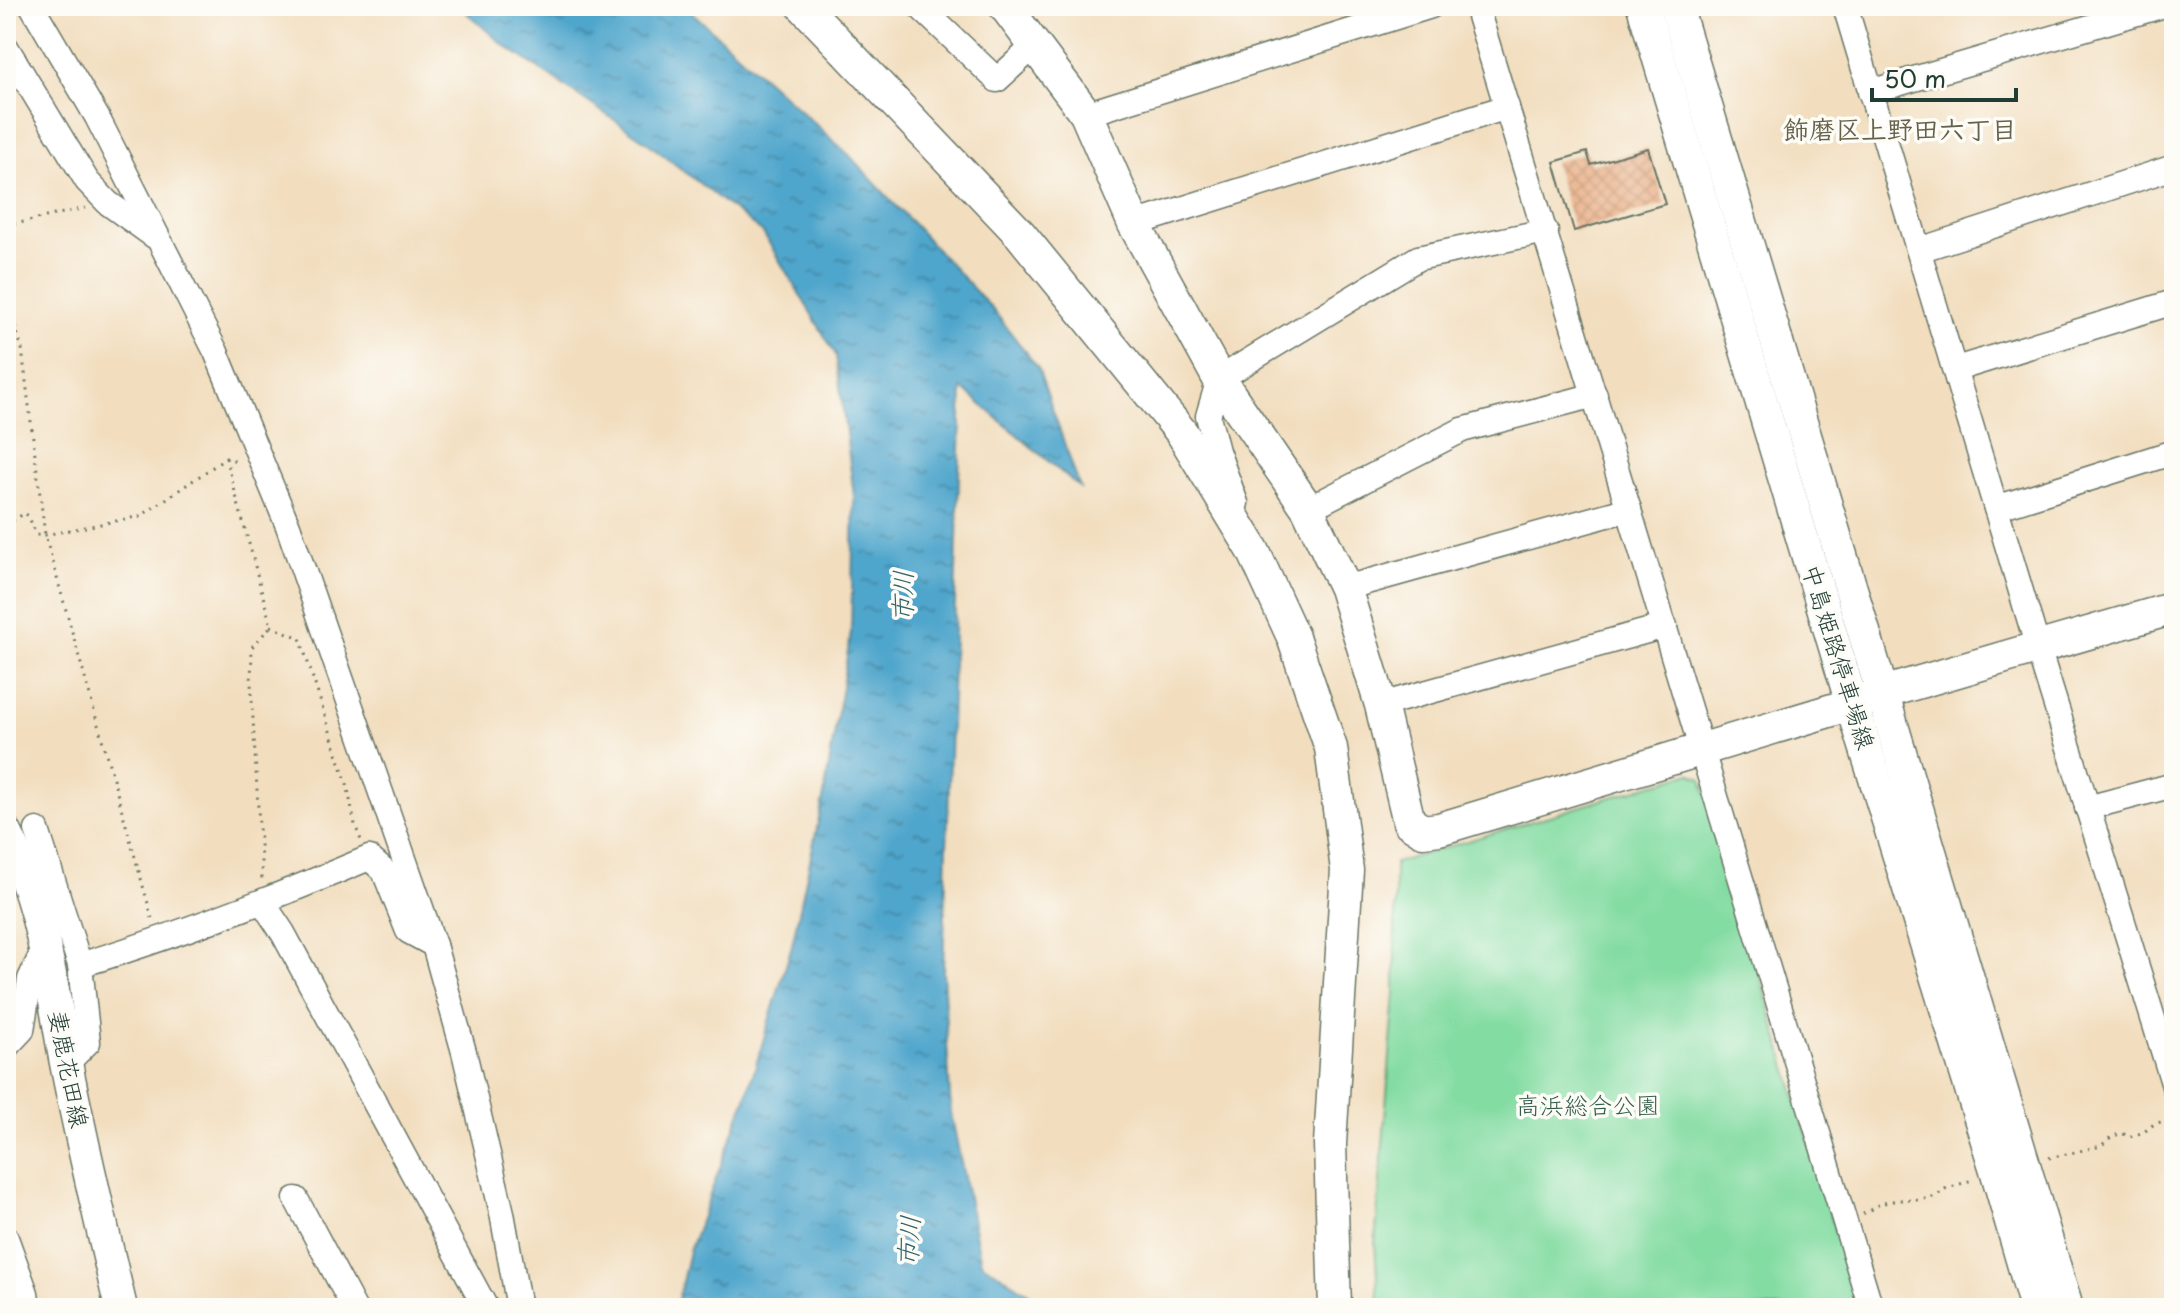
<svg xmlns="http://www.w3.org/2000/svg" width="2180" height="1314" viewBox="0 0 2180 1314" font-family="'Playpen Sans','Klee One',sans-serif">
  <defs>
    <pattern id="water-ripples" width="26" height="14" patternUnits="userSpaceOnUse" patternTransform="scale(2)"><rect width="26" height="14" fill="#4fa6cc"/><path d="M2 4q2-2 4 0t4 0M15 11q2-2 4 0t4 0" fill="none" stroke="#4188a6"/></pattern>
    <pattern id="building-cross-hatch" width="8" height="8" patternUnits="userSpaceOnUse" patternTransform="scale(2)"><rect width="8" height="8" fill="#e9a77a"/><path d="M0 0l8 8M0 8l8-8" fill="none" stroke="#bc8965"/></pattern>
  </defs>
  <rect width="100%" height="100%" fill="#fdfcf7"/>
  <filter id="ink" filterUnits="userSpaceOnUse"><feTurbulence type="fractalNoise" baseFrequency=".0125" numOctaves="2"/><feDisplacementMap in="SourceGraphic" scale="16" xChannelSelector="R" yChannelSelector="G"/><feConvolveMatrix kernelMatrix="1 2 1 2 8 2 1 2 1" color-interpolation-filters="sRGB"/></filter>
  <filter id="wash" filterUnits="userSpaceOnUse"><feTurbulence type="fractalNoise" baseFrequency=".006" numOctaves="4" result="noise"/><feDisplacementMap in="SourceGraphic" scale="32" xChannelSelector="R" yChannelSelector="G"/><feGaussianBlur stdDeviation="1.8" result="paint"/><feColorMatrix in="noise" values="0 0 0 0 0 0 0 0 0 0 0 0 0 0 0 0 0 1.4 0 .05"/><feComposite in="paint" operator="in"/></filter>
  <g filter="url(#wash)">
    <rect width="100%" height="100%" fill="#f2debf"/>
    <polygon fill="#83dca2" stroke="#518c6b" stroke-width="2" points="1690,773 1702,779 1858,1308 1379,1308 1375,1244 1395,993 1395,863"/>
    <polygon fill="url(#water-ripples)" stroke="#377280" stroke-width="2" points="459,6 685,6 848,154 993,310 1038,368 1080,488 962,388 943,972 951,1113 981,1262 1051,1308 676,1308 689,1251 746,1098 792,945 825,790 851,632 854,496 836,355 763,233 644,140 501,43"/>
    <g id="blocks">
      <polygon fill="url(#building-cross-hatch)" points="1648,148 1665,204 1574,231 1554,162 1587,152 1591,165"/>
    </g>
  </g>
  <g filter="url(#ink)">
    <use href="#blocks" fill-opacity="0" stroke="#697565" stroke-width="2"/>
    <g fill="none" stroke-linecap="round" stroke-linejoin="round">
      <defs>
        <g id="street">
          <polyline points="32,6 97,117 216,352 288,526 434,945 464,1052 502,1213 519,1308"/>
          <polyline points="919,6 997,80 1035,45"/>
          <polyline points="1476,6 1871,1308"/>
          <polyline points="1845,6 2038,648 2174,1086"/>
          <polyline points="6,47 87,181 108,203 154,236"/>
          <polyline points="1870,92 2161,6"/>
          <polyline points="1086,114 1431,6"/>
          <polyline points="1134,224 1507,107"/>
          <polyline points="1919,250 2174,167"/>
          <polyline points="1956,369 2174,302"/>
          <polyline points="1236,503 1217,451 1208,416 1219,379 1418,258 1546,231"/>
          <polyline points="1996,508 2174,452"/>
          <polyline points="1308,509 1462,430 1595,395"/>
          <polyline points="1345,588 1629,509"/>
          <polyline points="1381,705 1665,626"/>
          <polyline points="2087,808 2174,785"/>
          <polyline points="37,830 80,965"/>
          <polyline points="263,903 283,933 486,1308"/>
          <polyline points="6,1047 22,1030 30,979 45,947"/>
          <path d="M66,1064L88,1042L80,965C179,935 274,898 369,858L384,871L408,931L434,945"/>
          <polyline points="296,1199 354,1308"/>
          <polyline points="6,1238 26,1293 28,1308"/>
        </g>
        <g id="secondary">
          <polyline points="803,6 1020,234 1182,433 1253,550 1293,637 1331,748 1347,870 1330,1144 1335,1308"/>
          <polyline points="1005,6 1086,114 1134,224 1219,379 1308,509 1345,588 1381,705 1409,822 1423,831 1439,829 1852,704 1882,693 2174,608"/>
          <polyline points="1643,6 1852,704 1997,1173 2036,1308"/>
          <polyline points="1676,6 2067,1308"/>
          <path d="M6,833C43,904 51,985 66,1063C82,1145 102,1227 121,1308"/>
        </g>
      </defs>
      <use href="#street" stroke="#697565" stroke-width="27"/>
      <use href="#secondary" stroke="#697565" stroke-width="35"/>
      <g stroke="#697565" stroke-width="3" stroke-dasharray="2 6" stroke-linecap="butt">
        <polyline points="6,226 85,208"/>
        <polyline points="6,295 22,349 45,535 152,918"/>
        <polyline points="226,458 271,626 252,647 251,683 262,879"/>
        <polyline points="6,525 25,513 29,517 36,535 45,535 141,516 226,458 237,461"/>
        <polyline points="271,626 300,638 347,784 355,825 361,840"/>
        <polyline points="2049,1158 2101,1146 2111,1137 2122,1133 2130,1137 2144,1132 2154,1124 2174,1118"/>
        <polyline points="1863,1214 1880,1204 1897,1200 1921,1200 1936,1196 1945,1189 1972,1180"/>
      </g>
      <use href="#street" stroke="#fff" stroke-width="24"/>
      <use href="#secondary" stroke="#fff" stroke-width="32"/>
    </g>
  </g>
  <g text-anchor="middle" stroke-width="7" stroke-linejoin="round" paint-order="stroke">
    <g font-size="24" fill="#1f3d34" stroke="#fdfcf7">
      <text transform="translate(1838 657) rotate(73)" y="8">中島姫路停車場線</text>
      <text transform="translate(68 1069) rotate(79)" y="8">妻鹿花田線</text>
    </g>
    <g font-size="24" fill="#335d4a" stroke="#fdfcf7">
      <text x="1588" y="1114">高浜総合公園</text>
    </g>
    <g font-size="26" font-weight="bold" fill="#66624c" stroke="#fdfcf7">
      <text x="1900" y="139">飾磨区上野田六丁目</text>
    </g>
    <g font-size="26" font-style="italic" fill="#306269" stroke="#fdfcf7">
      <text transform="translate(903 596) rotate(-89)" y="9">市川</text>
      <text transform="translate(909 1241) rotate(-86)" y="9">市川</text>
    </g>
  </g>
  <rect width="2180" height="1314" fill="none" stroke="#fdfcf7" stroke-width="32"/>
  <path d="M1872 88v12h144v-12" fill="none" stroke="#1f3d34" stroke-width="4"/>
  <text x="1884" y="88" font-size="24" fill="#1f3d34" stroke="#fdfcf7" stroke-width="6" paint-order="stroke">50 m</text>
</svg>
